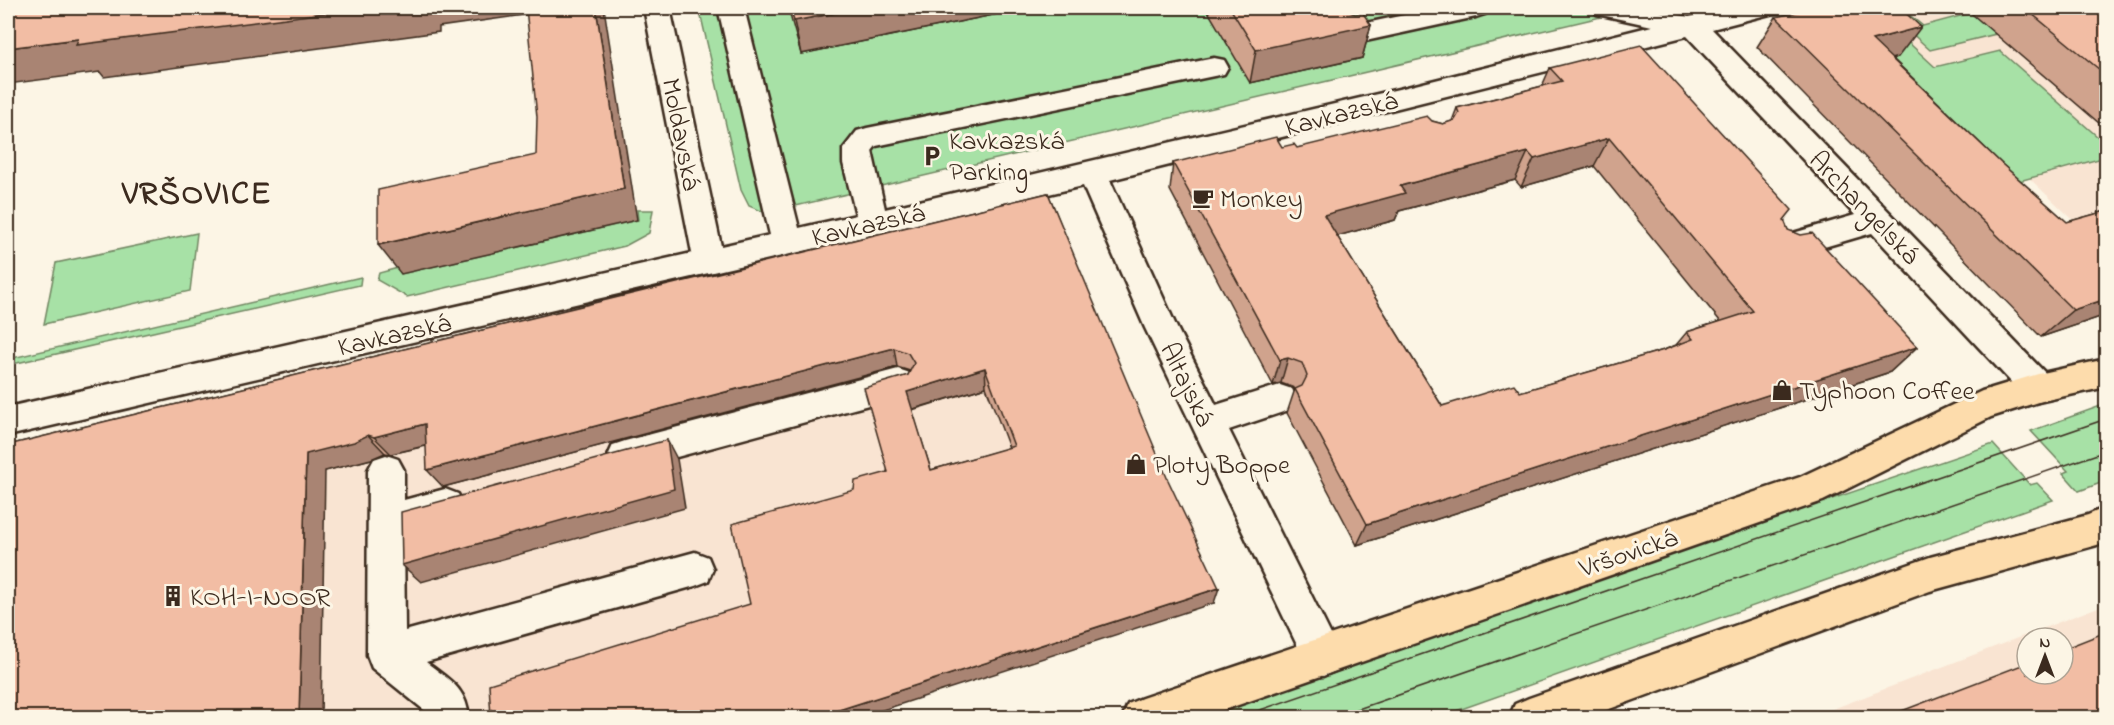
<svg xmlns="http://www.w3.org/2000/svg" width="2114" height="725" viewBox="0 0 2114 725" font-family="'Indie Flower',sans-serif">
  <rect width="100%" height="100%" fill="#fcf5e5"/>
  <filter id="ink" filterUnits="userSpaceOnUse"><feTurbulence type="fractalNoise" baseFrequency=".0167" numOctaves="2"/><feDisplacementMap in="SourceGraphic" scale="12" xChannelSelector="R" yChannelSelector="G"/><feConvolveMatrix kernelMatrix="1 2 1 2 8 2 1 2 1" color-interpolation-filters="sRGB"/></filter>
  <g filter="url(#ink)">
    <g fill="#f9e4d2" fill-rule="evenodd">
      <polygon points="1853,8 2106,8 2106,251 2029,178"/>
      <polygon points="1048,214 1166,497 861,717 8,717 8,468"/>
      <path d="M2106,604V717H1812ZM2027,638H2063V674H2027Z"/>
    </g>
    <g fill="#a7e1a6" stroke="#718662" stroke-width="1.5">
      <polygon points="699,8 1639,8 766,213 749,206 741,190"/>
      <polygon points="1871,8 1935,67 2000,51 2106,144 2106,157 1976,193 1849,70"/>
      <polygon points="1884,8 1901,8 1923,26 1971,13 1996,34 1930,50"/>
      <polygon points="637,210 653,210 649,233 625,246 407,297 377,280 379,273 398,268 401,274 638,220"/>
      <polygon points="197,233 190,291 44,324 56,263"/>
      <polygon points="361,277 360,285 8,365 8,359"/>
      <polygon points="2106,404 2106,481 2079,491 2063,473 2068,471 2031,431"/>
      <polygon points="1993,444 2030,485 2037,483 2053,500 1439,717 1190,718"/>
    </g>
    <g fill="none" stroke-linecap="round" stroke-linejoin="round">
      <defs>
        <g id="minor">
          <polygon points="644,8 670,8 721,246 770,235 718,8 744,8 799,228 856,215 843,163 843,149 857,131 867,128 1214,58 1224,60 1228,67 1224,74 1214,76 876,146 872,151 885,209 1403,88 1652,26 1597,14 1593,8 1645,8 1689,17 1728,8 1774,8 1770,14 1712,29 2050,378 2055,388 2050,398 2038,402 2026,398 1872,233 1780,260 1769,256 1765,248 1769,240 1855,215 1687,36 1110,180 1177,328 1216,405 1280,385 1292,389 1297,399 1292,409 1229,430 1342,657 1337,670 1323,676 1309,670 1145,328 1083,186 8,436 8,407 692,253"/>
          <polygon points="1438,8 1489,8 1485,14 1476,17 1347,45 1338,42 1334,36 1338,30 1347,27"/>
          <polygon points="898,369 910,373 915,383 910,393 898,397 625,471 613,467 608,456 613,445 625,441"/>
          <path d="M386,455L398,459L404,470V500L445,489L458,494L463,505L458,516L404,532L405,631L695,552L708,557L713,569L708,581L695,586L426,662C449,680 466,687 469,718H429V714L372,668L367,655L368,470L374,459Z"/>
        </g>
        <g id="major">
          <polygon points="2106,359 2106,387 2038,402 1991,417 1823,501 1201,718 1122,718 1128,704 1142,698 1800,477 1982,391 2038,374"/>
          <polygon points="2106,507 2106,542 2097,545 1930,591 1585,718 1509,718 1515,704 1529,698 1930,557 2088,515"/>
        </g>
      </defs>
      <use href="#minor" stroke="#3b2a1e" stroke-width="5"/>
      <use href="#major" stroke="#3b2a1e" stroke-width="5"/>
      <use href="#minor" fill="#fcf5e5" fill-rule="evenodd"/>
      <use href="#major" fill="#fddcac" fill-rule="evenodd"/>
      <g stroke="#3b2a1e" stroke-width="1.5">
        <polyline points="1237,718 2106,419"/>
        <polyline points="1332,718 2106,451"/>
      </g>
    </g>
    <g fill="#d0a38d" stroke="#3b2a1e" stroke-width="1.5" fill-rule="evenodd">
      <polygon points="788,8 1027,8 801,54"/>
      <polygon points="1206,8 1346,8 1345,11 1371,25 1362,58 1250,83"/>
      <polygon points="1965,8 2106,8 2106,129"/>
      <polygon points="1776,17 1898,57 1892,58 2003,165 2067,222 2106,211 2106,315 2041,337 1757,47"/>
      <path d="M1550,68L1784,220L1788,230L1917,347L1890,372L1357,545L1287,413L1295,389L1294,388L1281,383L1273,385L1170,190L1173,163L1282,147L1297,148L1432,121L1443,124L1452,121L1457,108L1542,86ZM1594,166L1720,321L1687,332L1676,345L1664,350L1520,392L1442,406L1337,236L1395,220L1399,211L1515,180L1521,187Z"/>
      <path d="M1048,193L1214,603L750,604L854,490L887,472L908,375L910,371L897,367L443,487L426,446L391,454L385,453L371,459L325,471L8,445ZM986,387L1009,448L931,470L912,410Z"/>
    </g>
    <g fill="#a98473" stroke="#3b2a1e" stroke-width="1.5">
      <polygon points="363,8 535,8 538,13 439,27 439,32 104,77 100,72 8,84 8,48 78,39"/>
      <polygon points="596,8 604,8 637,220 401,274 378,245 624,189"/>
      <polygon points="862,8 1027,8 801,54 794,21"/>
      <polygon points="1339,8 1346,8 1341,27 1371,25 1362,58 1250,83 1256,50"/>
      <polygon points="1921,27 1898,57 1851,70 1872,40"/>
      <polygon points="1609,138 1594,166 1521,187 1534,159"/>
      <polygon points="1528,152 1515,180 1399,211 1395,220 1316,242 1324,215 1400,186"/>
      <polygon points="2106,299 2106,315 2041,337 2073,310"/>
      <polygon points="1917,347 1890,372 1357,545 1367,524"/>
      <polygon points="894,348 897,367 443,487 427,470"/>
      <polygon points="1288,358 1281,383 1273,385 1280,360"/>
      <polygon points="985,368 986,387 910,410 907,392"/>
      <polygon points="425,424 441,442 391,454 374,437"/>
      <polygon points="368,435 385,453 371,459 325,471 321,717 299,717 306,454"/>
      <polygon points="667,440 677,459 685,508 421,582 402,565"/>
      <polygon points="1219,588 1214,603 861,717 817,717"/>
    </g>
    <g fill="#f2bda4" stroke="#3b2a1e" stroke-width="1.5" fill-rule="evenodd">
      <polygon points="8,8 363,8 76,45 78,39 8,48"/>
      <polygon points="526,8 596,8 624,189 378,245 378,190 536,155 537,117"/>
      <polygon points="790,8 862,8 794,21"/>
      <polygon points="1230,8 1343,8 1344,10 1355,14 1363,13 1371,25 1256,50"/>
      <polygon points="1813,8 1900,8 1921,27 1872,40 2003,165 2067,222 2106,211 2106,299 2073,310 1776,17"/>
      <polygon points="2025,8 2106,8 2106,75"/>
      <path d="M1641,45L1792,210L1784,220L1788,230L1801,235L1812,233L1917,347L1367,524L1295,389L1302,386L1307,376L1302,363L1288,358L1280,360L1173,163L1276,137L1282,147L1294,144L1297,148L1427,116L1432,121L1443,124L1455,120L1459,113L1457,108L1562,81L1550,68ZM1609,138L1753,311L1687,332L1693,339L1664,350L1520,392L1514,384L1442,406L1324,215L1405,193L1400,186L1528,152L1534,159Z"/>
      <path d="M1048,193L1168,480L1219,588L817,717H491L489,684L750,604L732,524L854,490L855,481L888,472L864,388L908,375L914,363L908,353L894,348L427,470L425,424L374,437L368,435L354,442L306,454L299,717H8V445ZM985,368L1014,446L931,470L907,392Z"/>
      <polygon points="667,440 674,489 402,565 401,512"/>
      <polygon points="2106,632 2106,717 1886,717 2027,663 2027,674 2063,674 2063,649"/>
    </g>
  </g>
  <defs>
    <symbol id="parking-bare" viewBox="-9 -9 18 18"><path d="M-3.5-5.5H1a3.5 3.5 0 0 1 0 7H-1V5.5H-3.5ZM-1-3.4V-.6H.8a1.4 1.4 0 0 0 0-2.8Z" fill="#3b2a1e" stroke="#fcf5e5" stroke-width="2.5" paint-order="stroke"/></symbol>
    <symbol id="cafe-bare" viewBox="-9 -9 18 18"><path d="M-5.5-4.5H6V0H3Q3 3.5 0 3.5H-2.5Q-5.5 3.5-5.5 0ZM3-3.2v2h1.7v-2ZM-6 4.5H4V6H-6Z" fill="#3b2a1e" stroke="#fcf5e5" stroke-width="2.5" paint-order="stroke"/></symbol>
    <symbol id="shop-bare" viewBox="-9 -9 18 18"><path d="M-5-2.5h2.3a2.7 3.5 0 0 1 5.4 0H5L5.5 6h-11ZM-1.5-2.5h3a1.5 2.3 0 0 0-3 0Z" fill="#3b2a1e" stroke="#fcf5e5" stroke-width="2.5" paint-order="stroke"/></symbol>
    <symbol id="building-bare" viewBox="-9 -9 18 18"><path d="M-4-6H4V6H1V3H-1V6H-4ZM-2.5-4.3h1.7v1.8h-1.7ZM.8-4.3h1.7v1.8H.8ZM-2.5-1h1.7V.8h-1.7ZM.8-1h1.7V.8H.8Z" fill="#3b2a1e" stroke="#fcf5e5" stroke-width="2.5" paint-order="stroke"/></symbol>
  </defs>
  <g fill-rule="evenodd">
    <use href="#parking-bare" x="917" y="141" width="30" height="30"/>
    <use href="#cafe-bare" x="1188" y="183" width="30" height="30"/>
    <use href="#shop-bare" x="1767" y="375" width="30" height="30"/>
    <use href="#shop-bare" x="1121" y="449" width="30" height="30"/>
    <use href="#building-bare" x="158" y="581" width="30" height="30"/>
  </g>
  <g text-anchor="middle" stroke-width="6" stroke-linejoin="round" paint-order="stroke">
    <g font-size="27" fill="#3b2a1e" stroke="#fcf5e5">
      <text transform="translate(1341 113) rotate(-14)" y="9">Kavkazská</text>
      <text transform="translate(682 134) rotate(79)" y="9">Moldavská</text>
      <text transform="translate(1865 207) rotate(46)" y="9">Archangelská</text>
      <text transform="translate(868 224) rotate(-13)" y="9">Kavkazská</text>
      <text transform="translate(394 334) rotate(-13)" y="9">Kavkazská</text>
      <text transform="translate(1188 384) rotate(64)" y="9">Altajská</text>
      <text transform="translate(1628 552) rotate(-19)" y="9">Vršovická</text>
    </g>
    <g font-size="27" fill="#3b2a1e" stroke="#fcf5e5" text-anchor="start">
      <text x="949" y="149">Kavkazská<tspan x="949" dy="31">Parking</tspan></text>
      <text x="1220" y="207">Monkey</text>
      <text x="1799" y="399">Typhoon Coffee</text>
      <text x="1153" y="473">Ploty Boppe</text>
      <text x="190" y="605">KOH-I-NOOR</text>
    </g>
    <g font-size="33" font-weight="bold" letter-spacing="1.5" fill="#3b2a1e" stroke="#fcf5e5">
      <text x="197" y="203">VRŠOVICE</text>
    </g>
  </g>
  <rect width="2114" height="725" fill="none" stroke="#fcf5e5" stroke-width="30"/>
  <rect x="15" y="15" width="2084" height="695" fill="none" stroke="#3b2a1e" stroke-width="2" filter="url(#ink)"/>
  <g transform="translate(2045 656)"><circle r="28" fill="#fcf5e5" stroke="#afa495" stroke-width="1.5"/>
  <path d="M0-4.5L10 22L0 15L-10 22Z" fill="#3b2a1e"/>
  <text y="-9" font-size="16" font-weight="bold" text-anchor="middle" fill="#3b2a1e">N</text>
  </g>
</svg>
